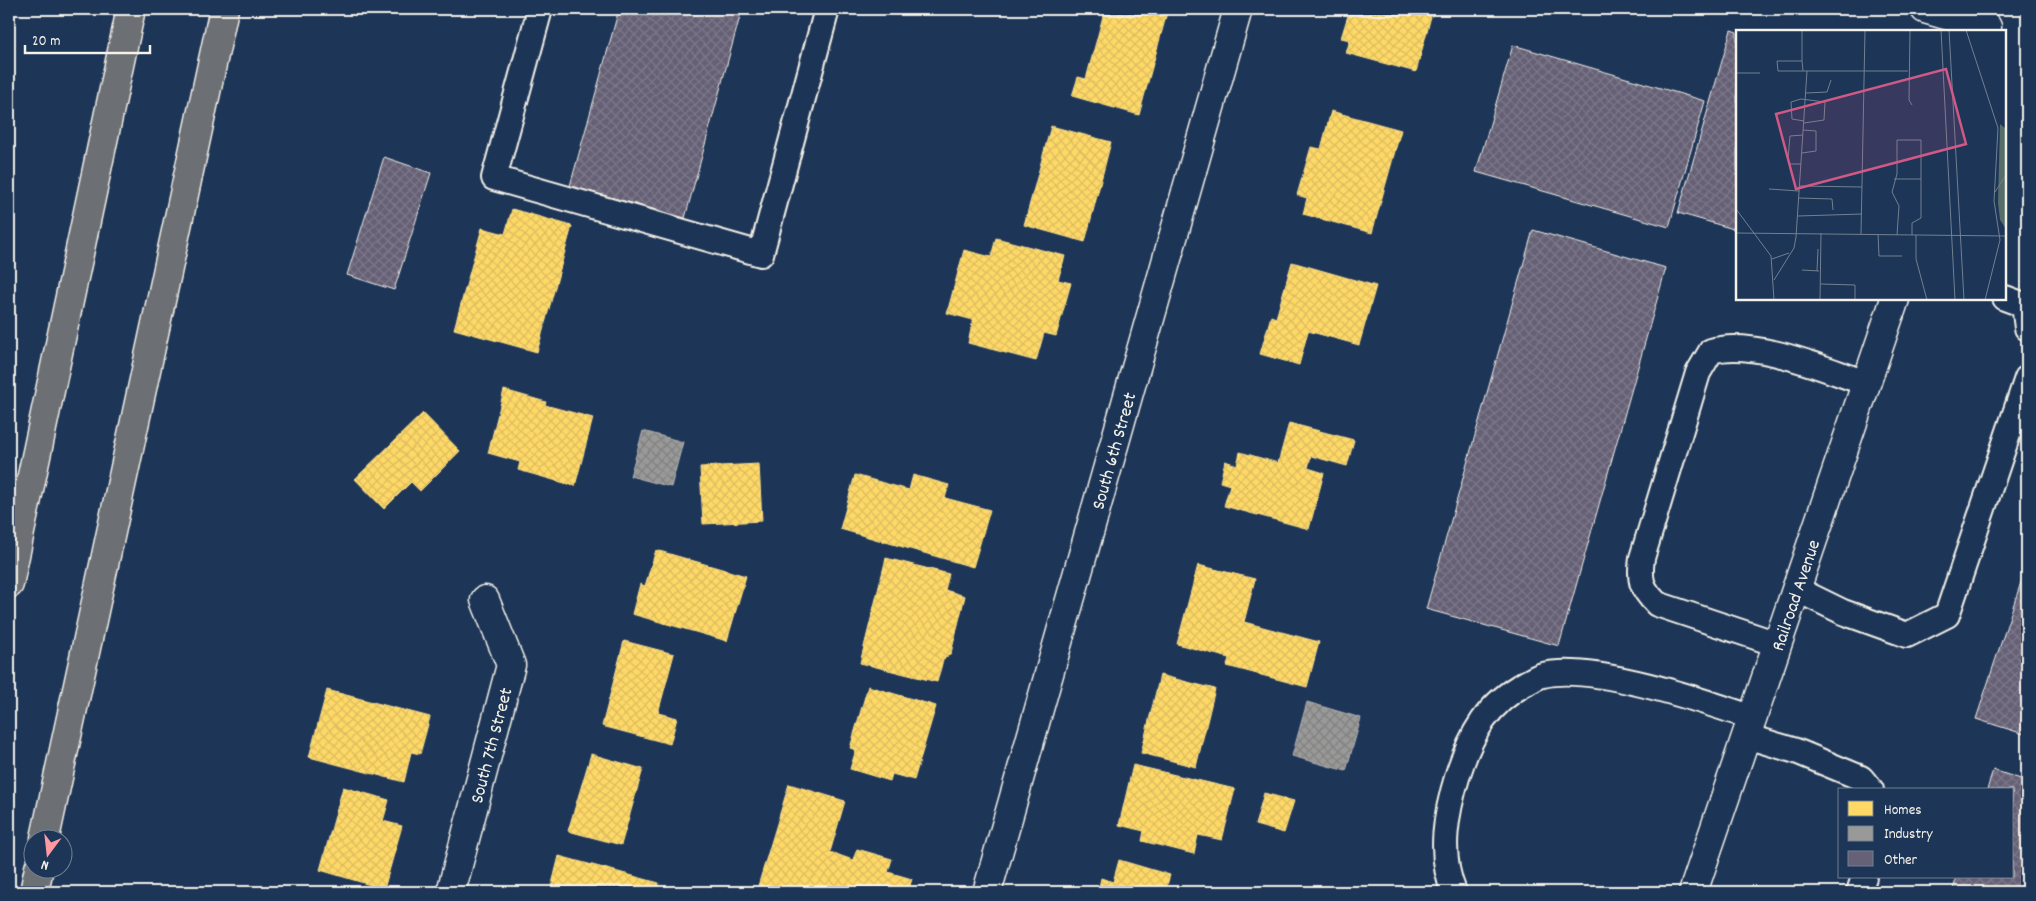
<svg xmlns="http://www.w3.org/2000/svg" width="2036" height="901" viewBox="0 0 2036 901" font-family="Dekko,sans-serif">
  <defs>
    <pattern id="homes-cross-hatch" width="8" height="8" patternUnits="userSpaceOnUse" patternTransform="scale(1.25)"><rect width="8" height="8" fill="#ffd966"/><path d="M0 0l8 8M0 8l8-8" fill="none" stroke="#dbbc60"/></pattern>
    <pattern id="industry-cross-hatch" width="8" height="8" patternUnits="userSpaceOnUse" patternTransform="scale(1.25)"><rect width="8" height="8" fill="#999"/><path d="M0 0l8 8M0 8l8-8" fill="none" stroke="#818180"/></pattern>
    <pattern id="building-cross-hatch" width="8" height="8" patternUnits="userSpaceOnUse" patternTransform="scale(1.25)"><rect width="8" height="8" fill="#666176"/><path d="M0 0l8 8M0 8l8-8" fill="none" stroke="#7c788a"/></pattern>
  </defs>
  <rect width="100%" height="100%" fill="#1d3557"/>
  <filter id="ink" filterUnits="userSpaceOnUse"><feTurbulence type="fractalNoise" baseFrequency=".02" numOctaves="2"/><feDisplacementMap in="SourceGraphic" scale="10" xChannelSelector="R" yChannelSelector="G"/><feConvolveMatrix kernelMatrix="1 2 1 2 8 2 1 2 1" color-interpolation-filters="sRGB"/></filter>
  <g filter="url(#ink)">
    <g fill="url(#homes-cross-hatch)" stroke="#fce08d">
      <polygon points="1105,9 1168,9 1139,115 1072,96 1078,77 1086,79"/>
      <polygon points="1350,9 1433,9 1416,72 1346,53 1350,40 1341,38"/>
      <polygon points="1331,111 1401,130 1372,233 1303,214 1307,198 1297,195 1311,147 1321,149"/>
      <polygon points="1051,126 1111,142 1085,242 1024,225"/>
      <polygon points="512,209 572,226 537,352 454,329 482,228 505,234"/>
      <polygon points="996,238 1065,256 1058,280 1071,283 1056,336 1044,333 1036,361 968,343 973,320 947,313 964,250 991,257"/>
      <polygon points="1292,262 1376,286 1359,345 1308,331 1299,365 1260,354 1271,316 1276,318"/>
      <polygon points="504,390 546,402 545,405 593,418 575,486 518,470 520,462 488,453"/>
      <polygon points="423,413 460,451 420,491 411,482 384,509 355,479"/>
      <polygon points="1289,423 1354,440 1347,466 1311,456 1308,468 1324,473 1309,529 1224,506 1230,485 1220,482 1225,461 1237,465 1240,452 1278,463"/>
      <polygon points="759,464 762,521 703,524 700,467"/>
      <polygon points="855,475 909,490 913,475 949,485 945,498 990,510 973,567 840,529"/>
      <polygon points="656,550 746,576 727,641 632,614 640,584 645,586"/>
      <polygon points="886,558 949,574 945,590 965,596 951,653 943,660 937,682 860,663"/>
      <polygon points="1198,565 1255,579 1244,622 1319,642 1307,687 1227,666 1229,658 1177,644"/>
      <polygon points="624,641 674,654 658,713 677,718 670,744 602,726"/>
      <polygon points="1160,675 1215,689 1196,767 1141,753"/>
      <polygon points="868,686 936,706 914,780 892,774 890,781 850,769 856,750 850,748"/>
      <polygon points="327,690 430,717 420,754 411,752 404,782 309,757"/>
      <polygon points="591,754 643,769 621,845 568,831"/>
      <polygon points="1133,765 1235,789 1222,840 1198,835 1194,854 1142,841 1144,831 1119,825"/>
      <polygon points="789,784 845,801 830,852 853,860 857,849 892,859 888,872 912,879 908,892 780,892 758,886"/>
      <polygon points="343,787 389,800 383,821 402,826 384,889 320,870"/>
      <polygon points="1264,793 1294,801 1284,833 1255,825"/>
      <polygon points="559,856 659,883 657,892 556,892 557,889 551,888"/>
      <polygon points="1119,860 1170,875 1165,892 1098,892 1101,878 1113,882"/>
    </g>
    <g fill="url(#industry-cross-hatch)" stroke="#b4b3b1">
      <polygon points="643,431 683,442 671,487 630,476"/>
      <polygon points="1307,702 1361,718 1346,771 1292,756"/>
    </g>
    <g fill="url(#building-cross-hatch)" stroke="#f4f1e8">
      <polygon points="619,9 742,9 685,218 570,186"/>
      <polygon points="1731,30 1737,32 1737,230 1678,213"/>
      <polygon points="1513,45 1705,101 1669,227 1476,172"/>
      <polygon points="384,157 431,173 394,290 347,275"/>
      <polygon points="1533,230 1666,268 1559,646 1426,609"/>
      <polygon points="2027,564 2027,735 1976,719"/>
      <polygon points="1993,770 2027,781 2027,892 1952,892 1957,877 2012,877 2012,790 1987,790"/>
    </g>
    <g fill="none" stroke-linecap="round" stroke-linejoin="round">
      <defs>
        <g id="service">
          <polyline points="540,9 494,178 761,254 827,9"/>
          <polyline points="2005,298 2024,305 2027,328"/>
          <polyline points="1796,589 1843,612 1907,635 1947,615 2027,378"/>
          <path d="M1777,644L1657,604C1641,588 1639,580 1642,558L1698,373L1711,351C1753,338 1824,369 1866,383"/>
          <polyline points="1746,736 1796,751 1861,778 1871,790"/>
          <path d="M1454,892C1438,854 1446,813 1458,774C1471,734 1488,703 1526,683C1531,681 1537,676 1543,675C1592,663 1704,701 1753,718"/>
          <polyline points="1859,892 1864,877"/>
        </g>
        <g id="minor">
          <polyline points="1925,9 1987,27"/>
          <path id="s1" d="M451,892L511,665L485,600"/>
          <path id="s2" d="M987,892L1238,9"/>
          <path id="s3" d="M1693,892L1895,299"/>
        </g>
        <g id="motorway">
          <polyline points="9,584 131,9"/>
          <polyline points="45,838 224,9"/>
          <polyline points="34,892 39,868"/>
        </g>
      </defs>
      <use href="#service" stroke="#f4f1e8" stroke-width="28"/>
      <use href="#minor" stroke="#f4f1e8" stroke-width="31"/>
      <use href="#motorway" stroke="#f4f1e8" stroke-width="31"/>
      <use href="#service" stroke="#1d3557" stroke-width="24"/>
      <use href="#minor" stroke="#1d3557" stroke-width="28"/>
      <use href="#motorway" stroke="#6c6f75" stroke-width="28"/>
    </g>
  </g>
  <g text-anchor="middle" stroke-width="5" stroke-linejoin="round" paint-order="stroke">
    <g font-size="19" fill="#f4f1e8" stroke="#1d3557">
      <text dy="7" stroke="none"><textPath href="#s2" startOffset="459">South 6th Street</textPath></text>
      <text dy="7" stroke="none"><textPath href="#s3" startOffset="314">Railroad Avenue</textPath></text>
      <text dy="7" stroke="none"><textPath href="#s1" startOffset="152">South 7th Street</textPath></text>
    </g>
  </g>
  <g transform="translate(1736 30)">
    <rect width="270" height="270" fill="#1d3557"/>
    <path d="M264,94L270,99V199L264,190L262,173Z" fill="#566d69"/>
    <path fill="none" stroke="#738091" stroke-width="1" d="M174,0L173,70L176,75M205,0L219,270M213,0L228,270M230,0L262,98L258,171L264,210L249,270M66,31V0M67,41L66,31H41L42,41H172M0,43H24M70,63L91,62L95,50M68,93L88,90L89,72L65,69L55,72L56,89L68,91M66,123L80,121V101L67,100M65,134H54L52,129L54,106L67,105M158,149H185M64,156L126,157M33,159L63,161M259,162L270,145M63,168L96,169L97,180M0,179L35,226L38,270M62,186L126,184M0,203L270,206M125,204L129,0M142,204L143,226H166M161,205L163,176L156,162L161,144V110H185V188L176,193V205M180,205V229L191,270M36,229L53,223M66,240L83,241M81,241L82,219M38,250L58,218L60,207L71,41M85,254L119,255V270M84,270L85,203"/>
    <path fill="#d15985" fill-opacity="0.15" stroke="#d15985" stroke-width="2.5" d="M210,39L230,114L60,159L40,84Z"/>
    <rect width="270" height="270" fill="none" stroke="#f4f1e8" stroke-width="2.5"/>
  </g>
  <rect width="2036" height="901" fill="none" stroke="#1d3557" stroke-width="30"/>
  <rect x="15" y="15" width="2006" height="871" fill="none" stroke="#f4f1e8" stroke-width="2" filter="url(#ink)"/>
  <rect x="1838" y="788" width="175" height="90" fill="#1d3557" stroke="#738091"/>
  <rect x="1848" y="801" width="25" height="15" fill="#ffd966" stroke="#738091"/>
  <text x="1884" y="814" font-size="15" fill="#f4f1e8">Homes</text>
  <rect x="1848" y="826" width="25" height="15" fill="#999999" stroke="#738091"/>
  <text x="1884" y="838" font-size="15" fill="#f4f1e8">Industry</text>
  <rect x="1848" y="851" width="25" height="15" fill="#666176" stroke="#738091"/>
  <text x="1884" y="864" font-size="15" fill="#f4f1e8">Other</text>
  <g transform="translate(48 854) rotate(195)"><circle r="24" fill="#1d3557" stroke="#738091"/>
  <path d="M0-4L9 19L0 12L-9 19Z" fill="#ff9aa2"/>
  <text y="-8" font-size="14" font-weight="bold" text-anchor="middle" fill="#f4f1e8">N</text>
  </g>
  <path d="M25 45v8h125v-8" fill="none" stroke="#f4f1e8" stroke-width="2.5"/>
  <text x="32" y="45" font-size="15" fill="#f4f1e8" stroke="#1d3557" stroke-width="4" paint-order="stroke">20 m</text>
</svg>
